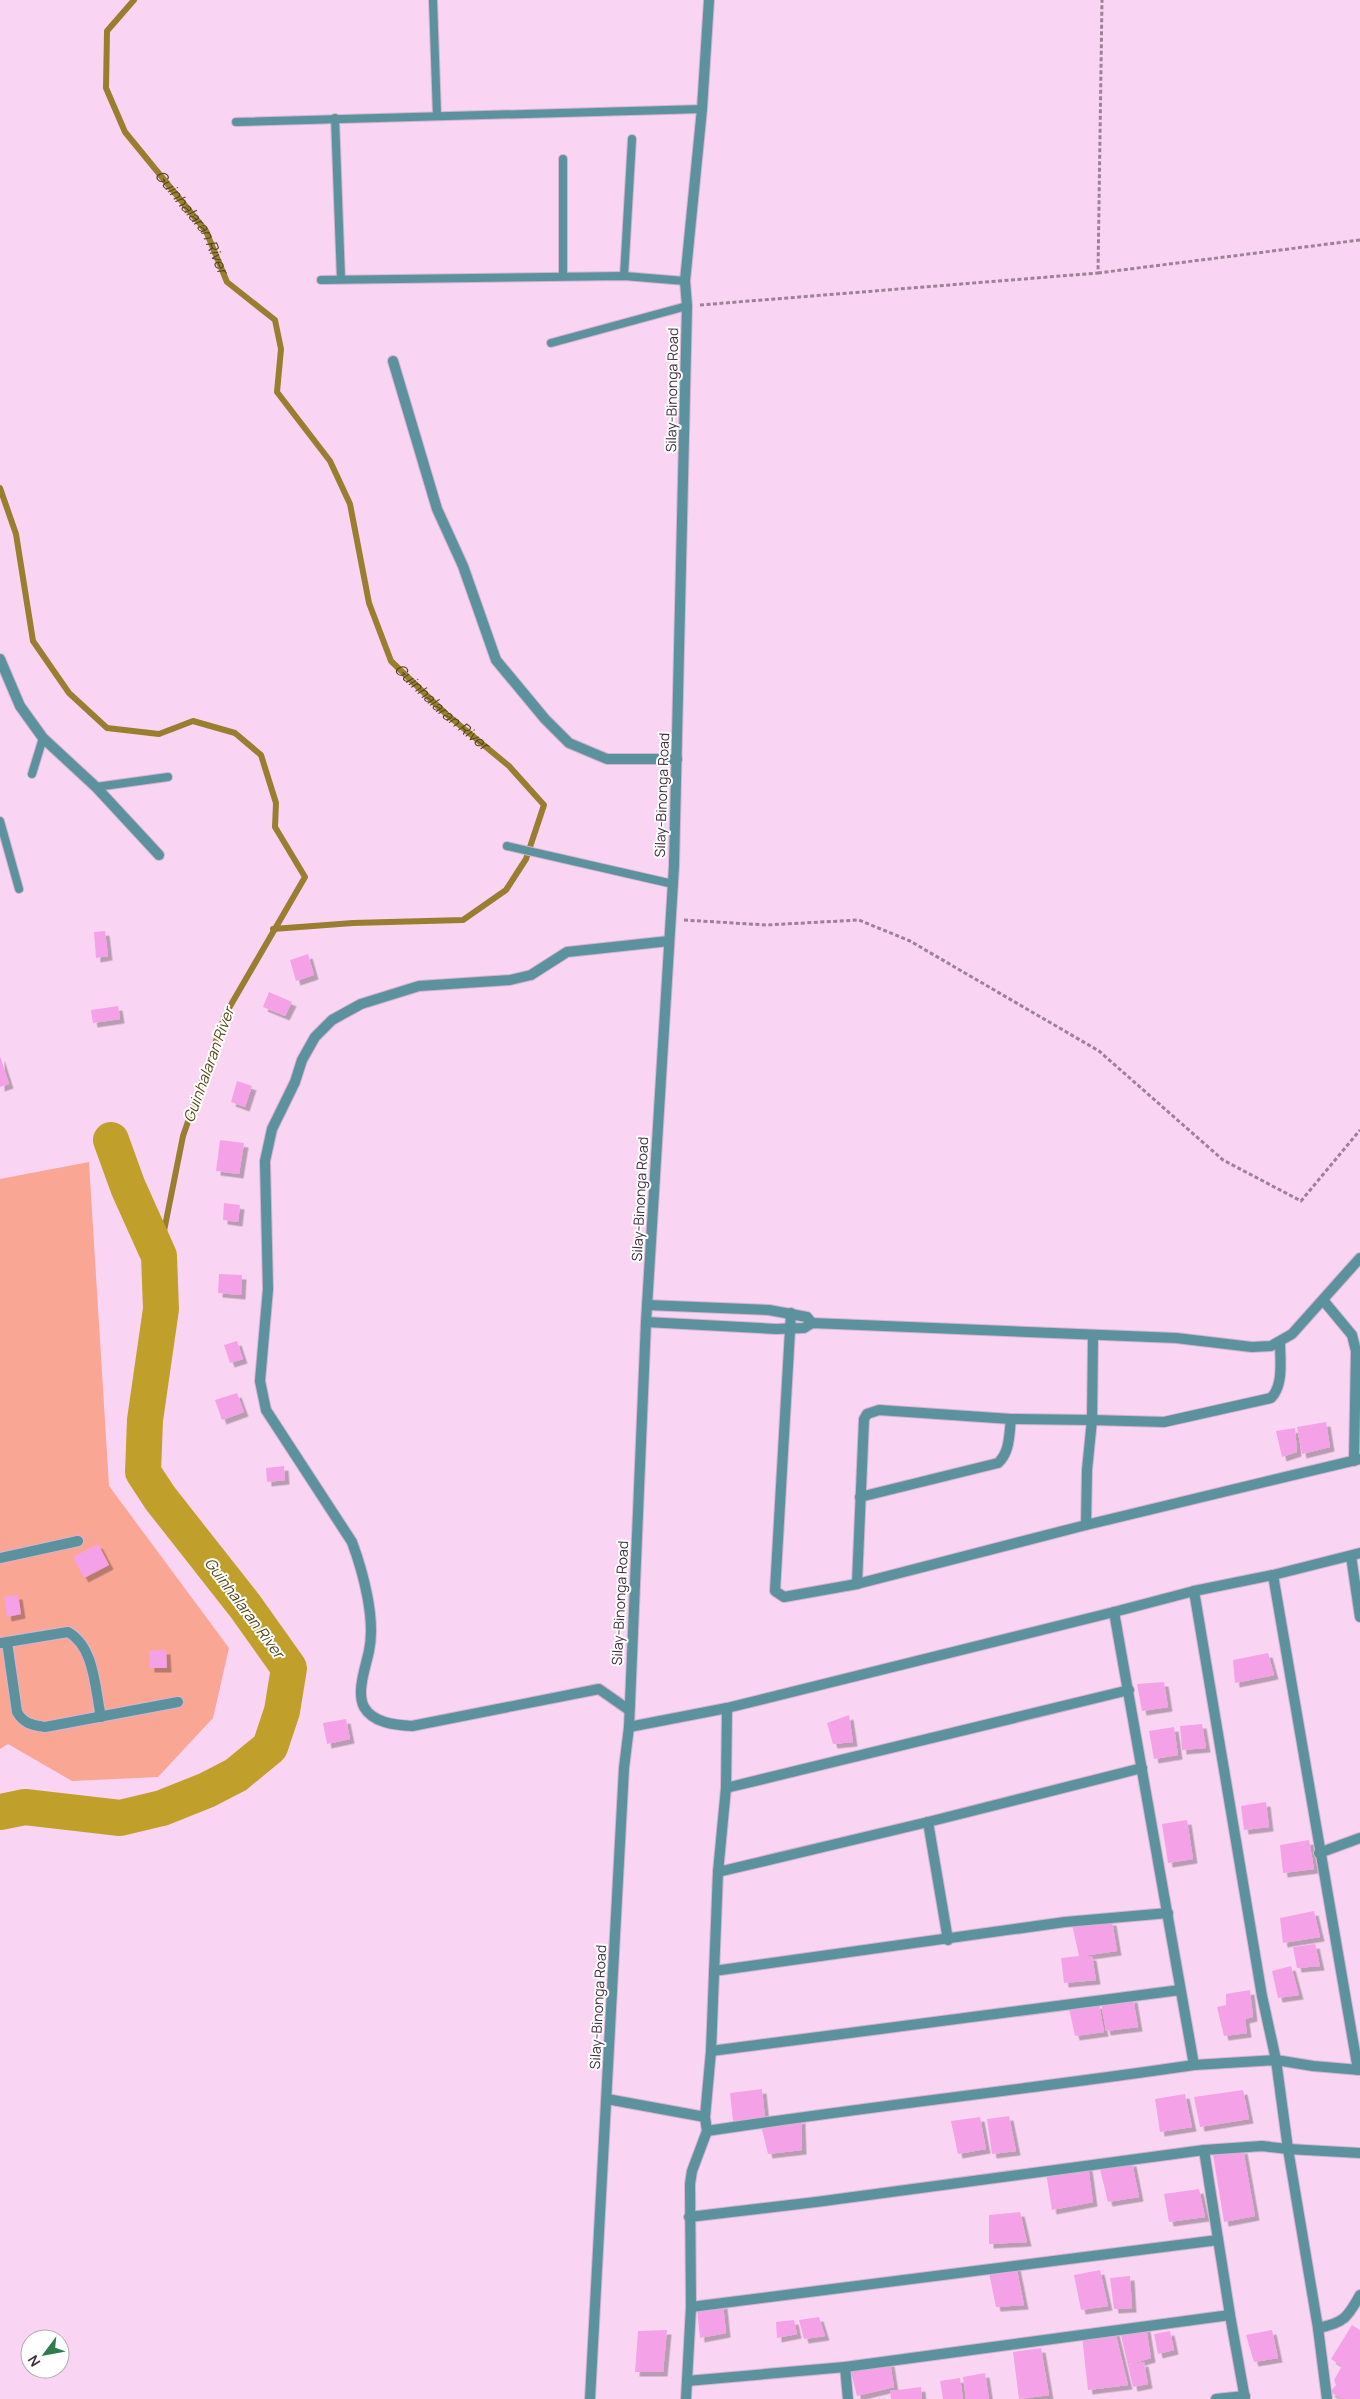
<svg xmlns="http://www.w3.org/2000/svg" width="1360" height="2399" viewBox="0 0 1360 2399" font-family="Manrope,sans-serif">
  <defs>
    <filter id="shadow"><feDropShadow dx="4.5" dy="4.5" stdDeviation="0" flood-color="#0004"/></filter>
  </defs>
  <rect width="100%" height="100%" fill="#fad5f3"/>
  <polygon fill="#f9a694" points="89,1162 109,1486 229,1648 213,1718 158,1777 72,1781 8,1744 0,1749 0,1179"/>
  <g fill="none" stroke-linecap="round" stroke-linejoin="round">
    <g stroke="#9a7e30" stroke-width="6">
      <path id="s1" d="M134,0L107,31L106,88L125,132L206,231L227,282L275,320L281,349L277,392L330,461L350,504L369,603L391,661L445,713L509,766L544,805L526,859L506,890L463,920L353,923L273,929"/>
      <polyline points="0,488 16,534 33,641 69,693 107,728 159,734 193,721 235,733 261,755 276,803 275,827 305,877 225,1015 183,1136 159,1256"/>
    </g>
    <polyline stroke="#c0a02b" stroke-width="36" points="0,1812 25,1807 120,1818 162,1808 207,1790 236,1775 270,1747 282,1711 289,1668 245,1606 160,1498 143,1472 145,1420 161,1309 159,1256 128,1187 111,1140"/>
  </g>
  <g fill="#f5a1e7" filter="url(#shadow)">
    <polygon points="105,931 108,956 96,958 94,932"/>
    <polygon points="308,954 314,975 296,981 290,960"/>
    <polygon points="269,992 292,1002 285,1016 263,1007"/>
    <polygon points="118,1006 120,1019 93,1023 91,1010"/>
    <polygon points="0,1056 9,1084 0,1087"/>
    <polygon points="237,1081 252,1086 245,1107 231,1102"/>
    <polygon points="220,1140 244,1143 239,1174 216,1171"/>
    <polygon points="224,1203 240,1205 238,1222 223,1220"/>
    <polygon points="219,1274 242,1275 241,1295 218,1293"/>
    <polygon points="237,1341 243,1359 230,1363 224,1345"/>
    <polygon points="237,1393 244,1412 222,1420 215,1400"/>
    <polygon points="1326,1422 1330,1447 1302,1454 1297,1427"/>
    <polygon points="1295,1428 1297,1452 1282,1457 1276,1431"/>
    <polygon points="284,1466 285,1480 267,1482 266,1468"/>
    <polygon points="98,1544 109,1565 84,1578 73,1557"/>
    <polygon points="18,1595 21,1614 7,1617 4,1597"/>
    <polygon points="166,1650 167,1668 150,1668 149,1651"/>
    <polygon points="1268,1653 1274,1675 1235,1683 1233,1660"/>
    <polygon points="1164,1682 1168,1707 1142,1711 1137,1684"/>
    <polygon points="849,1715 853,1742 833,1744 827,1723"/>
    <polygon points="346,1719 350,1739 327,1744 323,1723"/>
    <polygon points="1202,1724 1206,1748 1182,1750 1180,1726"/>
    <polygon points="1174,1727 1178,1755 1154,1759 1149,1731"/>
    <polygon points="1266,1802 1269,1827 1244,1830 1241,1806"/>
    <polygon points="1187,1820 1193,1859 1168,1863 1162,1824"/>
    <polygon points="1309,1840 1314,1869 1283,1873 1280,1845"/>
    <polygon points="1314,1911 1320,1937 1283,1943 1280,1918"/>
    <polygon points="1112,1921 1117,1951 1082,1956 1092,1956 1096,1980 1064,1983 1061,1958 1079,1956 1072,1924"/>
    <polygon points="1315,1944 1320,1966 1297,1968 1293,1947"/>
    <polygon points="1291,1966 1299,1995 1278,1998 1272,1971"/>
    <polygon points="1250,1990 1253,2017 1245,2019 1247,2033 1224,2036 1217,2007 1226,2005 1226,1994"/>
    <polygon points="1133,1998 1138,2027 1106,2031 1101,2002"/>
    <polygon points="1099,2004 1104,2032 1075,2036 1069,2008"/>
    <polygon points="762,2089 765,2118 733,2121 730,2093"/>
    <polygon points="1243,2090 1249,2119 1200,2127 1194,2097"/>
    <polygon points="1185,2094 1192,2127 1160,2132 1155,2099"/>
    <polygon points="1009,2116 1016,2151 992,2154 987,2119"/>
    <polygon points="980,2117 986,2149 958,2154 951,2121"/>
    <polygon points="801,2119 802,2150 768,2154 761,2125"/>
    <polygon points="1243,2149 1255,2216 1224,2222 1213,2155"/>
    <polygon points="1132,2162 1139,2197 1108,2202 1099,2165"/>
    <polygon points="1088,2166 1093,2202 1052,2210 1046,2173"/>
    <polygon points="1199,2189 1205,2217 1169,2222 1164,2194"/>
    <polygon points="1020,2212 1027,2242 989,2244 989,2215"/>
    <polygon points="1016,2265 1024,2305 996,2307 988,2268"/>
    <polygon points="1100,2270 1108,2306 1081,2310 1074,2275"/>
    <polygon points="1130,2276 1132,2308 1114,2309 1110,2278"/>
    <polygon points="723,2304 726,2333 700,2338 697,2308"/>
    <polygon points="819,2317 825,2336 804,2339 799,2320"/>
    <polygon points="794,2320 797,2334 777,2338 776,2322"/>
    <polygon points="1352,2325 1360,2330 1360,2399 1342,2399 1330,2392 1336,2385 1334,2380 1342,2366 1331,2359"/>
    <polygon points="1146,2327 1151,2358 1128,2365 1144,2362 1148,2384 1133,2387 1120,2331"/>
    <polygon points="667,2330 663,2372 635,2372 638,2331"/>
    <polygon points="1272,2330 1278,2358 1254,2362 1246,2335"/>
    <polygon points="1115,2331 1128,2385 1088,2390 1082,2336"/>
    <polygon points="1170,2331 1174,2350 1158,2354 1154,2334"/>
    <polygon points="1041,2348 1049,2395 1019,2399 1013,2352"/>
    <polygon points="890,2362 894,2387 857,2396 850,2368"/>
    <polygon points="985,2373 989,2399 966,2399 963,2377"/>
    <polygon points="960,2378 963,2399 943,2399 940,2381"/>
    <polygon points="921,2387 922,2399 891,2399 890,2391"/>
  </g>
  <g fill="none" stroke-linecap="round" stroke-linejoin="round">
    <defs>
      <g id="service">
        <polyline points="433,0 437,115"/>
        <polyline points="335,118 341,279"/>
        <polyline points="236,122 702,109"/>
        <polyline points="563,159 563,276"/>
        <polyline points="624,276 632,139"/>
        <polyline points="321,280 624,276 685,281"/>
        <polyline points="551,343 687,306"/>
        <polyline points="32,774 43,738"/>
        <polyline points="96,787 168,777"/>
        <polyline points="0,821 19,889"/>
        <polyline points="507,846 673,884"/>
      </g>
      <g id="minor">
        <polyline points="393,361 437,509 463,566 496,660 545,719 569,743 607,759 677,759"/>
        <polyline points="0,659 20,706 43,738 96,787 159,855"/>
        <polyline points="1323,1300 1352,1335 1356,1351 1354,1461"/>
        <polyline points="647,1305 769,1310 807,1317 812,1323"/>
        <polyline points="791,1313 775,1591 784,1597 857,1584 1086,1525 1360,1459"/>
        <polyline points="646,1322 776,1329 804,1328 812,1323 1176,1338 1252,1347 1271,1346 1292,1334 1360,1258"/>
        <path d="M860,1497L998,1463C1010,1452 1009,1435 1011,1419"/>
        <path d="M1086,1525L1087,1470L1092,1420L1164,1422L1271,1398C1284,1385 1280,1360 1280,1342"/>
        <polyline points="1360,1553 1273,1575 1194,1591 1262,1996 1276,2060 1313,2066 1360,2070"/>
        <polyline points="1351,1556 1360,1617"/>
        <polyline points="0,1558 78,1541"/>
        <polyline points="1273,1575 1358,2070"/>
        <polyline points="857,1584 864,1419 867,1414 879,1410 1011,1419 1092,1420 1093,1336"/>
        <polyline points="1194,1591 1114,1612 1194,2065 1276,2060 1288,2149 1262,2146 1204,2150 1230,2315 1245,2399"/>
        <path d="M7,1642L17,1712C24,1724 32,1725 45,1727L178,1702"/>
        <path d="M1,1643L68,1632C95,1647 95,1690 101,1717"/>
        <polyline points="727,1708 1114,1612"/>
        <path d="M629,1710L599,1689L412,1726C395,1725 373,1723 364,1707C356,1692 366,1666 369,1651C376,1619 363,1572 352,1542L266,1410L260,1381L268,1289L265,1161L272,1129L295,1082L302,1060L315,1037L332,1020L361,1004L419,986L510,980L531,975L567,952L669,941"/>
        <polyline points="629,1727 727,1708 726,1788 1129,1690"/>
        <polyline points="726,1788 718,1872 928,1822 1142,1768"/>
        <polyline points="928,1822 948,1940"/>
        <polyline points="1319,1853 1360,1838"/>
        <path d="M718,1872L711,2051L705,2117L707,2131C869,2106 1032,2089 1194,2065"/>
        <polyline points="714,1971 1065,1922 1168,1913"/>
        <polyline points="711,2051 1180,1990"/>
        <polyline points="607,2099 705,2117"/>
        <polyline points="689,2217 816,2202 1204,2150"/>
        <polyline points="691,2307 1218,2240"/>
        <path d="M1318,2328C1344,2323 1348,2317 1360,2295"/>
        <polyline points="845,2367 848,2399"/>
        <polyline points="687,2381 845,2367 1230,2315"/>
        <polyline points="590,2399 624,1768 629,1727 646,1322 674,866 687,306 685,281 702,109 709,0"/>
        <polyline points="686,2399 691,2307 690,2184 692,2171 707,2131"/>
        <polyline points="1216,2399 1245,2396"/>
        <polyline points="1327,2399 1318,2328 1288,2149 1360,2153"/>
      </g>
    </defs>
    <use href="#service" stroke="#d5b4cf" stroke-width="10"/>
    <use href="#minor" stroke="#d5b4cf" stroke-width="12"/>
    <g stroke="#9d8198" stroke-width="3" stroke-dasharray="4 2.5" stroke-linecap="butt">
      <polyline points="1098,273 1360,240"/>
      <polyline points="700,305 1098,273 1102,0"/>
      <polyline points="684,920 766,925 859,920 910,941 1099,1051 1223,1160 1301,1201 1360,1130"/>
    </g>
    <use href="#service" stroke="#5c929e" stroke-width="8"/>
    <use href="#minor" stroke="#5c929e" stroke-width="10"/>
  </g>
  <g text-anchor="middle" stroke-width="4" stroke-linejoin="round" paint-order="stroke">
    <g font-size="14" fill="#402e3d" stroke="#fff">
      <text transform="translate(672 390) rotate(-89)" y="5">Silay-Binonga Road</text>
      <text transform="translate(662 795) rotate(-88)" y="5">Silay-Binonga Road</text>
      <text transform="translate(640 1199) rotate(-87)" y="5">Silay-Binonga Road</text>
      <text transform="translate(620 1603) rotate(-87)" y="5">Silay-Binonga Road</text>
      <text transform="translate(598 2007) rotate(-87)" y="5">Silay-Binonga Road</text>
    </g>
    <g font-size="15" font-style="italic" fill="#54471a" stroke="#fff">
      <text dy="5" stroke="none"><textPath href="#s1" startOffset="259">Guinhalaran River</textPath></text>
      <text dy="5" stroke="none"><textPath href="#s1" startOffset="829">Guinhalaran River</textPath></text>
      <text transform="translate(209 1065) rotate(-70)" y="5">Guinhalaran River</text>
      <text transform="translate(244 1608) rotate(53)" y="5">Guinhalaran River</text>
    </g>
  </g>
  <g transform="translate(45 2354) rotate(238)"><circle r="24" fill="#ffffff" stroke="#b3abb1"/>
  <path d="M0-4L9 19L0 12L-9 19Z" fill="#2e7b4b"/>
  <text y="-8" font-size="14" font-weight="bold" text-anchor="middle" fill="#402e3d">N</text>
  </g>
</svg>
